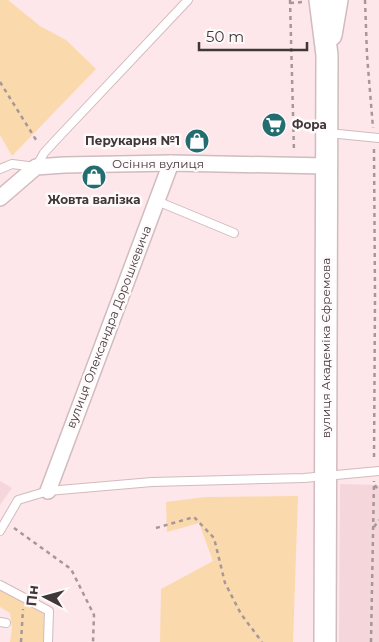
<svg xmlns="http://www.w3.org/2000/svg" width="379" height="642" viewBox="0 0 379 642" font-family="Montserrat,sans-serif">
  <rect width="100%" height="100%" fill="#fee7ea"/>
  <g fill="#f5d7db">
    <polygon points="0,481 12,488 0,505"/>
    <polygon points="340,484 379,485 379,642 339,642"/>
  </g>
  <g fill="#fadaac">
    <polygon points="0,0 8,0 40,26 66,40 96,69 12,156 0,135"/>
    <polygon points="298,496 293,642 160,642 161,589 213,561 199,523 167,532 166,502 205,497"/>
    <polygon points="0,590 46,615 45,642 10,642 12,628 10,613 0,607"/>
  </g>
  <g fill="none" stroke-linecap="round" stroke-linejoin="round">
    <defs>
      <g id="lane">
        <polyline points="328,133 379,138"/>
        <polyline points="0,169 12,164 36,167 44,153 54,142 188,0"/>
        <polyline points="157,201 234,233"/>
        <polyline points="0,531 18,500 48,491 152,482 304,478 379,471"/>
        <polyline points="0,585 49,611 48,642"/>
        <polyline points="0,622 6,623"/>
      </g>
      <g id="street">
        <polyline points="0,198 36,167 64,165 171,163 327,166"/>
        <polyline points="48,491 171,163"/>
      </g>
      <g id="secondary">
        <polyline points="320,0 327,55 325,642"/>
        <polyline points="331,35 337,0"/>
      </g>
    </defs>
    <use href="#lane" stroke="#d1bbbe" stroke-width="10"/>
    <use href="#street" stroke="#d1bbbe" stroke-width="18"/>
    <use href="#secondary" stroke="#d1bbbe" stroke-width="24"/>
    <g stroke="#a79799" stroke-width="2.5" stroke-dasharray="4 4" stroke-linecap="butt">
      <polyline points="290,0 294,152"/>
      <polyline points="365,0 367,55 373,128"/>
      <polyline points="290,3 303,2"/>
      <polyline points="0,82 38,143"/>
      <polyline points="374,149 375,296 374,461"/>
      <polyline points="375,485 379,492"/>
      <polyline points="374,527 379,520"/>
      <polyline points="14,528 71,569 94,615 93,642"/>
      <polyline points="156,528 194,517 214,538 225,583 241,614 262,642"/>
      <polyline points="21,642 23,609"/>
      <polyline points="371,642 374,481"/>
    </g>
    <use href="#lane" stroke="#fff" stroke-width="8"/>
    <use href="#street" stroke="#fff" stroke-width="15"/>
    <use href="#secondary" stroke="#fff" stroke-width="21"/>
  </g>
  <defs>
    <symbol id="supermarket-disc" viewBox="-11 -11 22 22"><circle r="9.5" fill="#226d70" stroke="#fef9fa"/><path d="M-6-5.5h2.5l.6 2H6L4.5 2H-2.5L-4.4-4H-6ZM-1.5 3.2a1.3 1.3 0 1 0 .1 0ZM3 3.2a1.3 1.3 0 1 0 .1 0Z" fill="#fff"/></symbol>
    <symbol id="shop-disc" viewBox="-11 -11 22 22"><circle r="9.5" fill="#226d70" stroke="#fef9fa"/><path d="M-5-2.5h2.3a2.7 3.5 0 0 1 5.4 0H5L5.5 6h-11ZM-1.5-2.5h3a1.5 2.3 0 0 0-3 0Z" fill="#fff"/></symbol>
  </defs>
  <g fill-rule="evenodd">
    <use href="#supermarket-disc" x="260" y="111" width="28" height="28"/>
    <use href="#shop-disc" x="183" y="127" width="28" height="28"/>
    <use href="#shop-disc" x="80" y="163" width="28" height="28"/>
  </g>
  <g text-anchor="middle" stroke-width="5" stroke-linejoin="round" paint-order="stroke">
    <g font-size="12" font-weight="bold" fill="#403739" stroke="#fef9fa" text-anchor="start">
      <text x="292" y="129">Фора</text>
      <text x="180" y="145" text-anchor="end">Перукарня №1</text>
      <text x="94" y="204" text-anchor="middle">Жовта валізка</text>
    </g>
    <g font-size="12" fill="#403739" stroke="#fef9fa">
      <text x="158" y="168">Осіння вулиця</text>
      <text transform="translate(109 327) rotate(-69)" y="4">вулиця Олександра Дорошкевича</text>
      <text transform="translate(326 348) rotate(-90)" y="4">вулиця Академіка Єфремова</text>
    </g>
  </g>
  <g transform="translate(45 597) rotate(276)" stroke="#fef9fa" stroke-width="4" paint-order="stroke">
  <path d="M0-4L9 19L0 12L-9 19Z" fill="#403739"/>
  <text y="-8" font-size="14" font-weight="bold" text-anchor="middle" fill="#403739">Пн</text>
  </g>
  <path d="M199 42v8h108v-8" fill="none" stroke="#403739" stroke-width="2.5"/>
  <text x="206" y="42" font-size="15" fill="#403739" stroke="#fef9fa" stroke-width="4" paint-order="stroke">50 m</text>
</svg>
